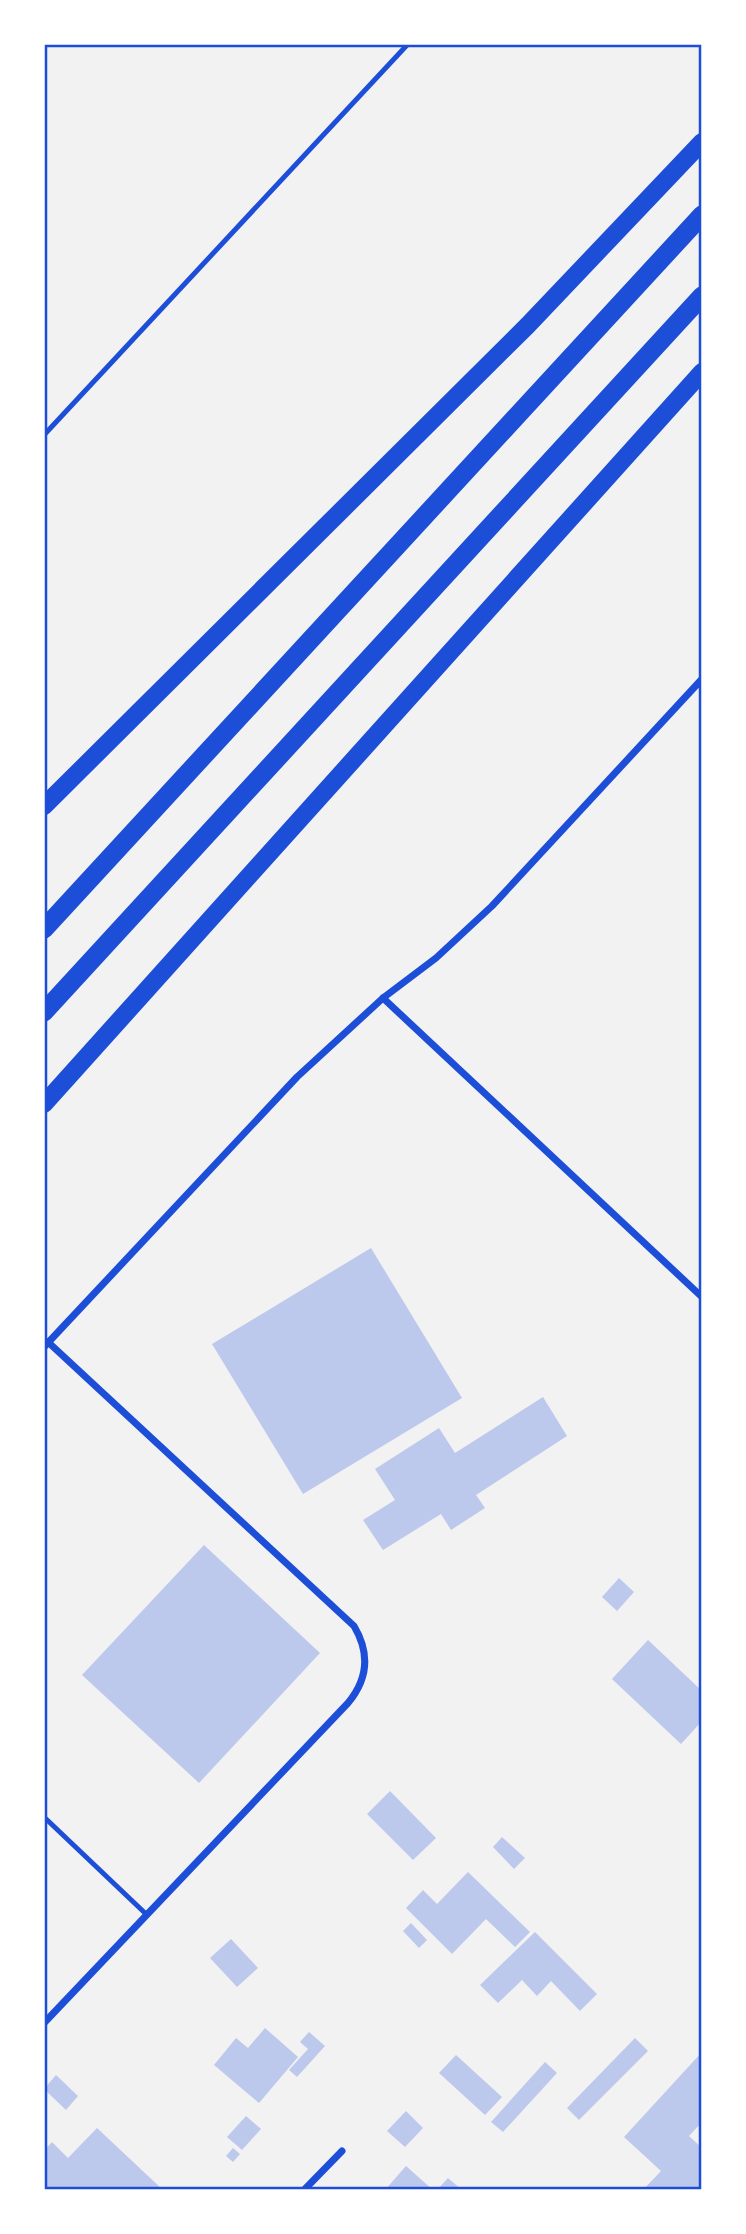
<svg xmlns="http://www.w3.org/2000/svg" width="746" height="2234" viewBox="0 0 746 2234" font-family="Figtree,sans-serif">
  <rect width="100%" height="100%" fill="#f2f2f2"/>
  <g fill="#bdc9ec">
    <polygon points="371,1248 462,1398 303,1494 212,1344"/>
    <polygon points="543,1397 567,1436 476,1495 485,1508 451,1530 441,1514 383,1550 363,1520 395,1500 375,1469 439,1428 455,1453"/>
    <polygon points="204,1545 320,1653 199,1783 82,1675"/>
    <polygon points="619,1578 634,1592 617,1611 602,1597"/>
    <polygon points="648,1640 702,1691 702,1721 681,1744 612,1679"/>
    <polygon points="390,1791 436,1838 413,1860 367,1814"/>
    <polygon points="502,1837 525,1858 514,1869 493,1847"/>
    <polygon points="468,1872 530,1932 515,1947 486,1919 452,1954 406,1908 423,1890 437,1904"/>
    <polygon points="411,1923 427,1940 419,1948 403,1931"/>
    <polygon points="535,1932 597,1994 580,2011 551,1981 537,1996 522,1980 498,2003 480,1985"/>
    <polygon points="231,1939 258,1968 237,1987 210,1958"/>
    <polygon points="265,2028 298,2057 259,2103 214,2065 236,2038 248,2048"/>
    <polygon points="309,2032 325,2046 297,2077 289,2070 308,2049 300,2042"/>
    <polygon points="635,2038 648,2051 579,2120 567,2108"/>
    <polygon points="702,2052 702,2122 689,2136 702,2148 702,2190 643,2190 661,2171 624,2137"/>
    <polygon points="456,2055 502,2097 485,2115 439,2073"/>
    <polygon points="545,2062 557,2073 503,2132 491,2122"/>
    <polygon points="56,2075 78,2096 66,2110 44,2089"/>
    <polygon points="406,2111 423,2128 405,2147 387,2131"/>
    <polygon points="246,2116 261,2129 242,2150 227,2137"/>
    <polygon points="97,2128 163,2190 44,2190 44,2151 52,2142 68,2158"/>
    <polygon points="233,2148 240,2154 233,2162 226,2156"/>
    <polygon points="406,2166 433,2190 385,2190"/>
    <polygon points="448,2178 462,2190 437,2190"/>
  </g>
  <g fill="none" stroke-linecap="round" stroke-linejoin="round">
    <g stroke="#1d4ed8" stroke-width="5">
      <polyline points="44,435 408,44"/>
      <polyline points="44,1817 146,1914"/>
    </g>
    <g stroke="#1d4ed8" stroke-width="7">
      <polyline points="383,998 702,1297"/>
      <polyline points="44,1347 297,1077 383,998 436,958 492,906 702,679"/>
      <path d="M44,2023L348,1703C368,1679 370,1653 354,1626L48,1342"/>
      <polyline points="304,2190 342,2151"/>
    </g>
    <g stroke="#1d4ed8" stroke-width="18">
      <polyline points="44,806 528,325 702,142"/>
      <polyline points="44,1104 702,372"/>
    </g>
    <g stroke="#1d4ed8" stroke-width="19">
      <polyline points="44,929 702,215"/>
      <polyline points="44,1012 702,296"/>
    </g>
  </g>
  <rect width="746" height="2234" fill="none" stroke="#ffffff" stroke-width="91"/>
  <rect x="46" y="46" width="654" height="2142" fill="none" stroke="#1d4ed8" stroke-width="2.5"/>
</svg>
